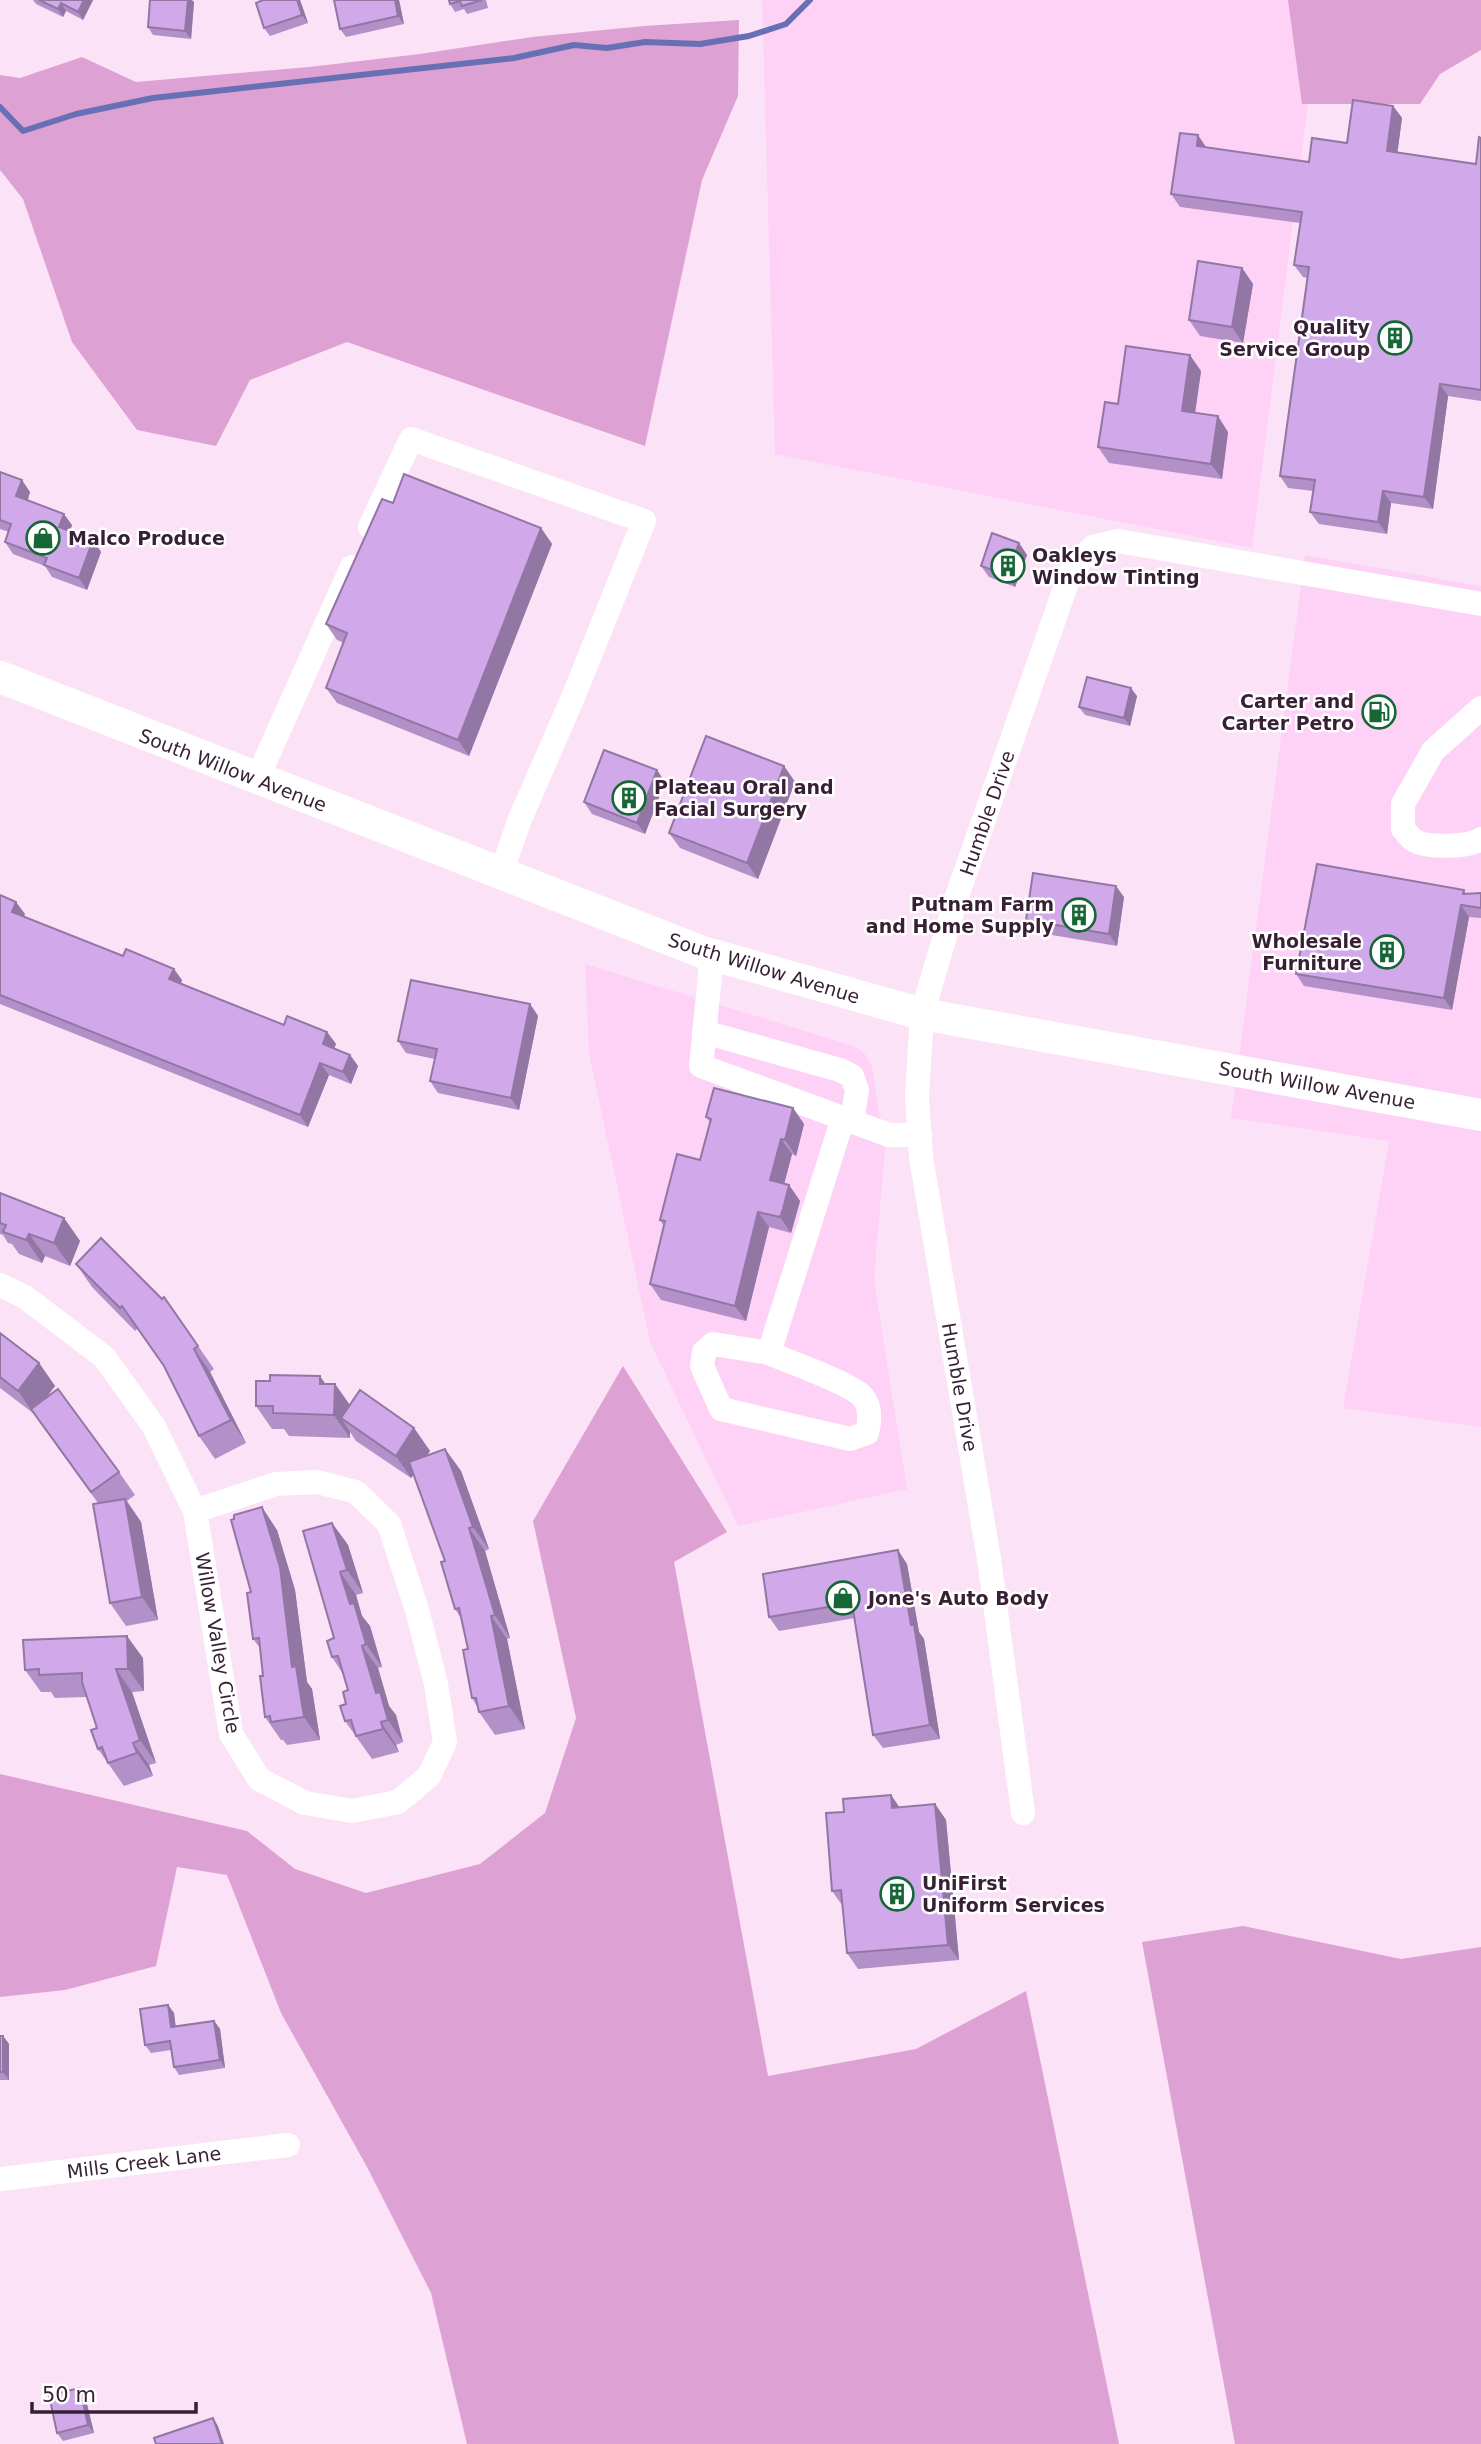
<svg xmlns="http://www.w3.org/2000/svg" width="1481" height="2444" viewBox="0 0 1481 2444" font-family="'DejaVu Sans',sans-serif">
  <rect width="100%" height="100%" fill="#fce2f7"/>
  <g fill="#fed2f6">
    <polygon points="762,0 1321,0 1252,548 775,454"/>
    <polygon points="1305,555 1481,586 1481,1427 1343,1408 1389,1141 1231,1118"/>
    <polygon points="585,964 854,1046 865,1054 872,1066 885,1149 874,1280 907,1489 738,1526 650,1342 589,1053"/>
  </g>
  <g fill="#dea1d4">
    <polygon points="1288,0 1481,0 1481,50 1440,74 1420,104 1302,104"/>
    <polygon points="739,20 738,96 702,180 645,446 347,342 250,380 216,446 137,430 72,342 23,199 0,170 0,75 20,78 82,57 136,82 309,67 420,54 532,37 644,26"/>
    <polygon points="623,1366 727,1532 674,1562 768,2076 916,2049 1026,1991 1119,2444 467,2444 431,2293 367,2167 281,2013 227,1875 177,1867 156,1966 65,1990 0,1997 0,1774 247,1831 295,1869 366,1893 480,1864 545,1813 576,1718 533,1521"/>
    <polygon points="1243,1926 1401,1959 1481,1947 1481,2444 1235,2444 1142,1942"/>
  </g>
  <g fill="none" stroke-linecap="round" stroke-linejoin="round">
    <polyline stroke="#6870b5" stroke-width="6" points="0,107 23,131 76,114 153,98 514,58 574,45 607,48 645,42 700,44 749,36 786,24 810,0"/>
    <g stroke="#fff" stroke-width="24">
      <polyline points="370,527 411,439 644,521 574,695 520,819 501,873"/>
      <path d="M1481,708L1433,751L1403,804V829C1406,832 1411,839 1415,841C1428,848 1469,847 1481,839"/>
      <polyline points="257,779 352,567"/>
      <polyline points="712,955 701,1066 889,1135 920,1135"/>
      <polyline points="704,1032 840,1070 852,1076 857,1090 852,1122"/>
      <polyline points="0,1285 25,1297 104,1357 153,1425 195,1511 231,1734 259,1779 305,1803 352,1811 398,1802 429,1776 445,1742 436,1684 417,1610 389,1524 356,1492 317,1482 276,1484 195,1511"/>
      <path d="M769,1353C789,1362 848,1382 862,1396C871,1406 870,1421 867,1433L850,1439L721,1409L702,1366L704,1352L713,1344L769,1353L843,1118"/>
      <polyline points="1023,1813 989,1559 921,1157 917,1097 922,1014 955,902 1071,571 1093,547 1118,541 1481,604"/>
      <polyline points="0,2179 288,2145"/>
    </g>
    <polyline stroke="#fff" stroke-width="32" points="0,677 702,952 922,1014 1481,1115"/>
  </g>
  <g fill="#b490c9">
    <polygon points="33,0 93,0 83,20 66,11 63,17 36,4"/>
    <polygon points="263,0 300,0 308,23 270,36 264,28"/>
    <polygon points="334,0 399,0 404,24 346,37 340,29"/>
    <polygon points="449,0 486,0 488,8 467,14 464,9 455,12 450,4"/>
    <polygon points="194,2 191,39 153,35 148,27"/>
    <polygon points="1393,106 1402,118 1397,153 1476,164 1481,138 1481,401 1448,396 1433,509 1391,503 1387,534 1319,524 1310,512 1313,491 1288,488 1280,476 1307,278 1303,277 1294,265 1300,223 1180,207 1171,194 1206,147 1309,162 1347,143"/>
    <polygon points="1242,268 1253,284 1243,343 1200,336 1189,320"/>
    <polygon points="1201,371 1195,413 1228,432 1222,479 1109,463 1098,447 1118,404"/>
    <polygon points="0,472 30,492 28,500 72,525 70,531 93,540 101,552 87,590 52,577 45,566 13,554 5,542 9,532 0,529"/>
    <polygon points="393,503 541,528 552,544 469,756 337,703 326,688 344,643 337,640 326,624"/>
    <polygon points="1019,543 1027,555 1015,587 989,577 981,566"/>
    <polygon points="1137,696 1130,726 1085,715 1079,707"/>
    <polygon points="784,766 795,782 758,879 680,848 669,833"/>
    <polygon points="665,782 645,834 592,814 584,802"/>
    <polygon points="1464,890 1466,894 1481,893 1481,918 1469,917 1452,1010 1304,986 1296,974"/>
    <polygon points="0,895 25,914 23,916 182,980 181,984 284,1025 327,1032 336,1044 334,1048 350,1055 358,1066 351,1084 329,1075 308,1127 0,1004"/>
    <polygon points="1124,897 1117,946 1034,932 1026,920"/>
    <polygon points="530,1004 538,1016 519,1110 438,1093 430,1081 435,1059 406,1053 398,1041"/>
    <polygon points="793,1108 804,1124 796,1156 792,1154 784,1184 789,1185 800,1201 791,1233 769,1227 746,1321 661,1300 650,1284 664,1226 660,1220 700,1160 710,1122 706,1117"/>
    <polygon points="0,1193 64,1218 80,1241 70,1266 45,1256 42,1263 19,1254 12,1244 8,1243 3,1235 0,1234"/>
    <polygon points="76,1264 162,1299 164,1297 214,1369 210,1372 246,1443 215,1459 199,1436 164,1366 138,1328 135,1331 92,1287"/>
    <polygon points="0,1333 39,1363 55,1386 45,1399 119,1472 135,1495 127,1501 141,1522 158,1620 126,1626 110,1603 98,1503 33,1413 0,1388"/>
    <polygon points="270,1381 335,1384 350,1405 414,1428 430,1451 427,1455 445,1449 461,1471 489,1549 485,1551 510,1638 507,1639 525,1729 495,1735 479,1712 478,1708 472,1698 468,1649 461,1618 455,1609 445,1561 414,1474 411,1478 356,1441 350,1432 350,1438 289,1436 284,1429 272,1429 256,1406"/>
    <polygon points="332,1523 348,1545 363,1593 356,1595 362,1616 370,1626 382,1667 378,1668 389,1706 396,1715 403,1742 396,1745 399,1752 372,1759 345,1721 346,1704 348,1690 343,1674 332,1657 334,1638"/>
    <polygon points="277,1530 295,1590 307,1682 312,1689 320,1740 287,1745 283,1740 281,1740 265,1717 263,1676 260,1648 253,1639 251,1592"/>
    <polygon points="907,1564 919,1632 924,1639 940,1739 883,1748 873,1735 855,1618 779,1631 769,1617"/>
    <polygon points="143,1658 144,1691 132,1692 156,1763 149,1765 153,1776 124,1786 98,1749 97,1728 87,1697 55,1698 51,1692 41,1692 25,1670"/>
    <polygon points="891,1795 899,1807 935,1804 946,1820 959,1960 858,1969 847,1953 842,1905 832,1891 844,1812"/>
    <polygon points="168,2005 174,2013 175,2026 214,2021 220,2029 225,2068 179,2075 174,2067 171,2050 151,2053 145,2045"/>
    <polygon points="0,2036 3,2036 9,2044 9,2080 0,2080"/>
    <polygon points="85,2396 94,2433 63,2441 57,2433"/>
  </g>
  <g fill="#9276a4">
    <polygon points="84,0 93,0 83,20 78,12"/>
    <polygon points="188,0 192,0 194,2 191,39 185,31"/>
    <polygon points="297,0 300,0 308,23 302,15"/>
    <polygon points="395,0 399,0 404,24 398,16"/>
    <polygon points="61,3 66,11 63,17 58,9"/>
    <polygon points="1393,106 1402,118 1396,164 1387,151"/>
    <polygon points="1198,135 1206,147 1197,146"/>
    <polygon points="1242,268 1253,284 1243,343 1232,327"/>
    <polygon points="1190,355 1201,371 1193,427 1182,411"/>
    <polygon points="1440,384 1448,396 1433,509 1424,497"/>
    <polygon points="1218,416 1228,432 1222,479 1211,464"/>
    <polygon points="22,480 30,492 25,507 16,496"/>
    <polygon points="1383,491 1391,503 1387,534 1378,522"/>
    <polygon points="64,514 72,525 67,539 59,527"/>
    <polygon points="541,528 552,544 469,756 458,740"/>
    <polygon points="93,540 101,552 87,590 79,578"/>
    <polygon points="1019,543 1027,555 1015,587 1007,575"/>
    <polygon points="1131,688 1137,696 1130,726 1124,718"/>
    <polygon points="784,766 795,782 758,879 747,863"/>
    <polygon points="657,770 665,782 645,834 637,823"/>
    <polygon points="1116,886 1124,897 1117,946 1109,934"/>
    <polygon points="16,902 25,914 20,924 12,912"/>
    <polygon points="1461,905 1469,917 1452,1010 1444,998"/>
    <polygon points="174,969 182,980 178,991 169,979"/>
    <polygon points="530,1004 538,1016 519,1110 511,1098"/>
    <polygon points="327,1032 336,1044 331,1056 323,1044"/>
    <polygon points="350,1055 358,1066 351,1084 343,1072"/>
    <polygon points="320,1063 329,1075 308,1127 300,1115"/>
    <polygon points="793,1108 804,1124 796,1156 785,1140"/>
    <polygon points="781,1139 792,1154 781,1196 770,1180"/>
    <polygon points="789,1185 800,1201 791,1233 780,1217"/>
    <polygon points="758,1212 769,1227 746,1321 735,1306"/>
    <polygon points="64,1218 80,1241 70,1266 54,1243"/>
    <polygon points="29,1234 45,1256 42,1263 26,1240"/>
    <polygon points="194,1349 210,1372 246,1443 231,1420"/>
    <polygon points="39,1363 55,1386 34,1414 18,1391"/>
    <polygon points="320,1376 335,1398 335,1384 351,1407 341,1418 350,1432 350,1438 334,1415 320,1384"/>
    <polygon points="414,1428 430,1451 411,1478 396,1456"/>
    <polygon points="445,1449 461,1471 489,1549 473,1527"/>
    <polygon points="125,1499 141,1522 158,1620 142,1597"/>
    <polygon points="262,1507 277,1530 295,1590 307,1682 312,1689 320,1740 304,1717 292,1667"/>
    <polygon points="332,1523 348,1545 363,1593 347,1570"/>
    <polygon points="469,1528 485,1551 510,1638 495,1615"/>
    <polygon points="898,1550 907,1564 919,1632 924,1639 940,1739 930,1725"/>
    <polygon points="340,1572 356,1595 362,1616 370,1626 382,1667 366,1644 350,1604"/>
    <polygon points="491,1616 507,1639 525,1729 509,1706"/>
    <polygon points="127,1636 143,1658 144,1691 128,1669"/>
    <polygon points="362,1646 378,1668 389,1706 396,1715 403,1742 388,1720 376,1693"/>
    <polygon points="116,1669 132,1692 156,1763 140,1740"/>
    <polygon points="381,1722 396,1745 399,1752 383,1729"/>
    <polygon points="133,1743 149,1765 153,1776 137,1753"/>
    <polygon points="891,1795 902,1811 892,1808"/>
    <polygon points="935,1804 946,1820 959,1960 948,1945"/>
    <polygon points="168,2005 174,2013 177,2035 171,2027"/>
    <polygon points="214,2021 220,2029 225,2068 220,2060"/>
    <polygon points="3,2036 9,2044 9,2080 3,2072"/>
    <polygon points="80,2388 85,2396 94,2433 88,2425"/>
    <polygon points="213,2418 218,2426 224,2444 222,2444"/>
  </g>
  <g fill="#d1a8ea" stroke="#9276a4" stroke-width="2">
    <polygon points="39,0 84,0 78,12 61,3 58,9"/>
    <polygon points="150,0 188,0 185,31 148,27"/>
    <polygon points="263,0 297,0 302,15 264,28 256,3"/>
    <polygon points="334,0 395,0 398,16 340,29"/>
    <polygon points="449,0 482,0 462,6 460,1 450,4"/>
    <polygon points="1353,100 1393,106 1387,151 1476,164 1479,137 1481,138 1481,390 1440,384 1424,497 1383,491 1378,522 1310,512 1315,480 1280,476 1309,267 1294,265 1302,212 1171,194 1180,133 1198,135 1197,146 1309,162 1312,138 1347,143"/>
    <polygon points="1198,261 1242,268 1232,327 1189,320"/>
    <polygon points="1126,346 1190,355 1182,411 1218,416 1211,464 1098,447 1105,402 1118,404"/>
    <polygon points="0,472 22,480 16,496 64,514 59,527 93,540 79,578 44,565 47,558 5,542 11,524 0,520"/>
    <polygon points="404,474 541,528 458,740 326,688 347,633 326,624 382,499 393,503"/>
    <polygon points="992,533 1019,543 1007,575 981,566"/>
    <polygon points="1087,677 1131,688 1124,718 1079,707"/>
    <polygon points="706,736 784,766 747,863 669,833"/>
    <polygon points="604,750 657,770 637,823 584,802"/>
    <polygon points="1317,864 1464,890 1463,894 1481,893 1481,908 1461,905 1444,998 1296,974"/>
    <polygon points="1033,873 1116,886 1109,934 1026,920"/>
    <polygon points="0,895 16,902 12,912 123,956 126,949 174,969 169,979 284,1025 287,1016 327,1032 323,1044 350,1055 343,1072 320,1063 300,1115 0,995"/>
    <polygon points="411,980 530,1004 511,1098 430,1081 437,1049 398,1041"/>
    <polygon points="714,1088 793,1108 785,1140 781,1139 770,1180 789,1185 783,1209 780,1217 758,1212 735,1306 650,1284 665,1221 660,1220 677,1154 700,1160 711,1119 706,1117"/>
    <polygon points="0,1193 64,1218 54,1243 29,1234 26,1240 3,1232 6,1225 0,1223"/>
    <polygon points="101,1238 162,1299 164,1297 198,1346 194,1349 231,1420 199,1436 164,1366 122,1306 120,1308 76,1264"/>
    <polygon points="0,1333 39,1363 18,1391 0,1377"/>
    <polygon points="270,1375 320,1376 320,1384 335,1384 334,1415 273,1413 273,1406 256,1406 256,1381 270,1381"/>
    <polygon points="58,1389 119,1472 91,1492 31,1409"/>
    <polygon points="360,1390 414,1428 396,1456 341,1418"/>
    <polygon points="445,1449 473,1527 469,1528 495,1615 491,1616 509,1706 479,1712 476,1698 472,1698 463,1650 468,1649 459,1608 455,1609 441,1562 445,1561 409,1462"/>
    <polygon points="125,1499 142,1597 110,1603 93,1504"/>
    <polygon points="262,1507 280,1567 292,1667 296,1666 304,1717 271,1722 270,1716 265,1717 260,1676 263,1676 259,1638 253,1639 247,1593 251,1592 231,1520 234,1519 234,1515"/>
    <polygon points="332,1523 347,1570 340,1572 350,1604 354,1603 366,1644 362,1646 376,1693 380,1692 388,1720 381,1722 383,1729 356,1736 351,1720 345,1721 340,1706 346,1704 343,1692 348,1690 338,1656 332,1657 327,1641 334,1638 303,1531"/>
    <polygon points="898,1550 911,1625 914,1625 930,1725 873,1735 852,1603 769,1617 763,1574"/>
    <polygon points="127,1636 128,1669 116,1669 140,1740 133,1743 137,1753 108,1763 102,1747 98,1749 91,1730 97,1728 82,1682 82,1673 39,1675 39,1669 25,1670 23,1640"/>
    <polygon points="891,1795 892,1808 935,1804 948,1945 847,1953 841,1890 832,1891 826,1813 844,1812 843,1799"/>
    <polygon points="168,2005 171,2027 214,2021 220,2060 174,2067 170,2041 145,2045 140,2009"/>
    <rect x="0" y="2036" width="3" height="36"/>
    <polygon points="80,2388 88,2425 57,2433 49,2395"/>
    <polygon points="213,2418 222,2444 156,2444 154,2438"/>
  </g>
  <defs>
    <symbol id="building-ring" viewBox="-11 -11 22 22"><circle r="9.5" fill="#fff" stroke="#166636" stroke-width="1.5"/><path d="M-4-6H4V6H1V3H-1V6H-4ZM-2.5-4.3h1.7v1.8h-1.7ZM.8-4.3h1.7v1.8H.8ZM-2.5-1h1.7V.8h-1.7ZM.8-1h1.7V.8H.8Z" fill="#166636"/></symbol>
    <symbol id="shop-ring" viewBox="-11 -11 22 22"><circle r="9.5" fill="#fff" stroke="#166636" stroke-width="1.5"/><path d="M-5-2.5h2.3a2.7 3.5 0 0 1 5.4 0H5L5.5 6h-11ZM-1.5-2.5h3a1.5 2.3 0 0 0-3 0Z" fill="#166636"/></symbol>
    <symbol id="fuel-ring" viewBox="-11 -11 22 22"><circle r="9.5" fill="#fff" stroke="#166636" stroke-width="1.5"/><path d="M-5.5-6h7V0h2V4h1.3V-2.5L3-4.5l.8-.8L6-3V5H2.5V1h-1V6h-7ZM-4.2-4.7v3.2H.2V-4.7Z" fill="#166636"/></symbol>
  </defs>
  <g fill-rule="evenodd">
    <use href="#building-ring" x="1376" y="319" width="38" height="38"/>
    <use href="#shop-ring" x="24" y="519" width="38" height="38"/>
    <use href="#building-ring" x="989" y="547" width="38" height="38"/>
    <use href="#fuel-ring" x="1360" y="693" width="38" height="38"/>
    <use href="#building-ring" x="610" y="779" width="38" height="38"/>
    <use href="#building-ring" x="1060" y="896" width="38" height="38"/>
    <use href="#building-ring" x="1368" y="933" width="38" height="38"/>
    <use href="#shop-ring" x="824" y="1579" width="38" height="38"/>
    <use href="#building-ring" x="878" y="1875" width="38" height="38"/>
  </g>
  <g text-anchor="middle" stroke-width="5" stroke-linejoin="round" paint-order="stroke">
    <g font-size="19" font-weight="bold" fill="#371f34" stroke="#fff" text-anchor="start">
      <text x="1370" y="334" text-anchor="end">Quality<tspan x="1370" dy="22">Service Group</tspan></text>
      <text x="68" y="545">Malco Produce</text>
      <text x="1032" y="562">Oakleys<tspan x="1032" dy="22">Window Tinting</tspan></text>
      <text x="1354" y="708" text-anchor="end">Carter and<tspan x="1354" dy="22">Carter Petro</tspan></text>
      <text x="654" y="794">Plateau Oral and<tspan x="654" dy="22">Facial Surgery</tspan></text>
      <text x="1054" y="911" text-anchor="end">Putnam Farm<tspan x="1054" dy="22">and Home Supply</tspan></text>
      <text x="1362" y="948" text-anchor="end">Wholesale<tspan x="1362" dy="22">Furniture</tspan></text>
      <text x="868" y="1605">Jone's Auto Body</text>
      <text x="922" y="1890">UniFirst<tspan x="922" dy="22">Uniform Services</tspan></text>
    </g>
    <g font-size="19" fill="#371f34" stroke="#fff">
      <text transform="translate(233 770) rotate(21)" y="7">South Willow Avenue</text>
      <text transform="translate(987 813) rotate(-71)" y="7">Humble Drive</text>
      <text transform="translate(764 968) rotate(17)" y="7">South Willow Avenue</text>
      <text transform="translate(1317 1085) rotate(10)" y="7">South Willow Avenue</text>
      <text transform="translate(960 1387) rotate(80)" y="7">Humble Drive</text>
      <text transform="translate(218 1643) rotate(80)" y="7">Willow Valley Circle</text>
      <text transform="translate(144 2162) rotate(-7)" y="7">Mills Creek Lane</text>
    </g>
  </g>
  <path d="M32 2402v10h164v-10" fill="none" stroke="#371f34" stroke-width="3.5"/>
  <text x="42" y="2402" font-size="21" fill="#371f34" stroke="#ffffff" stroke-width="5" paint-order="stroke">50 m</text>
</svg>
